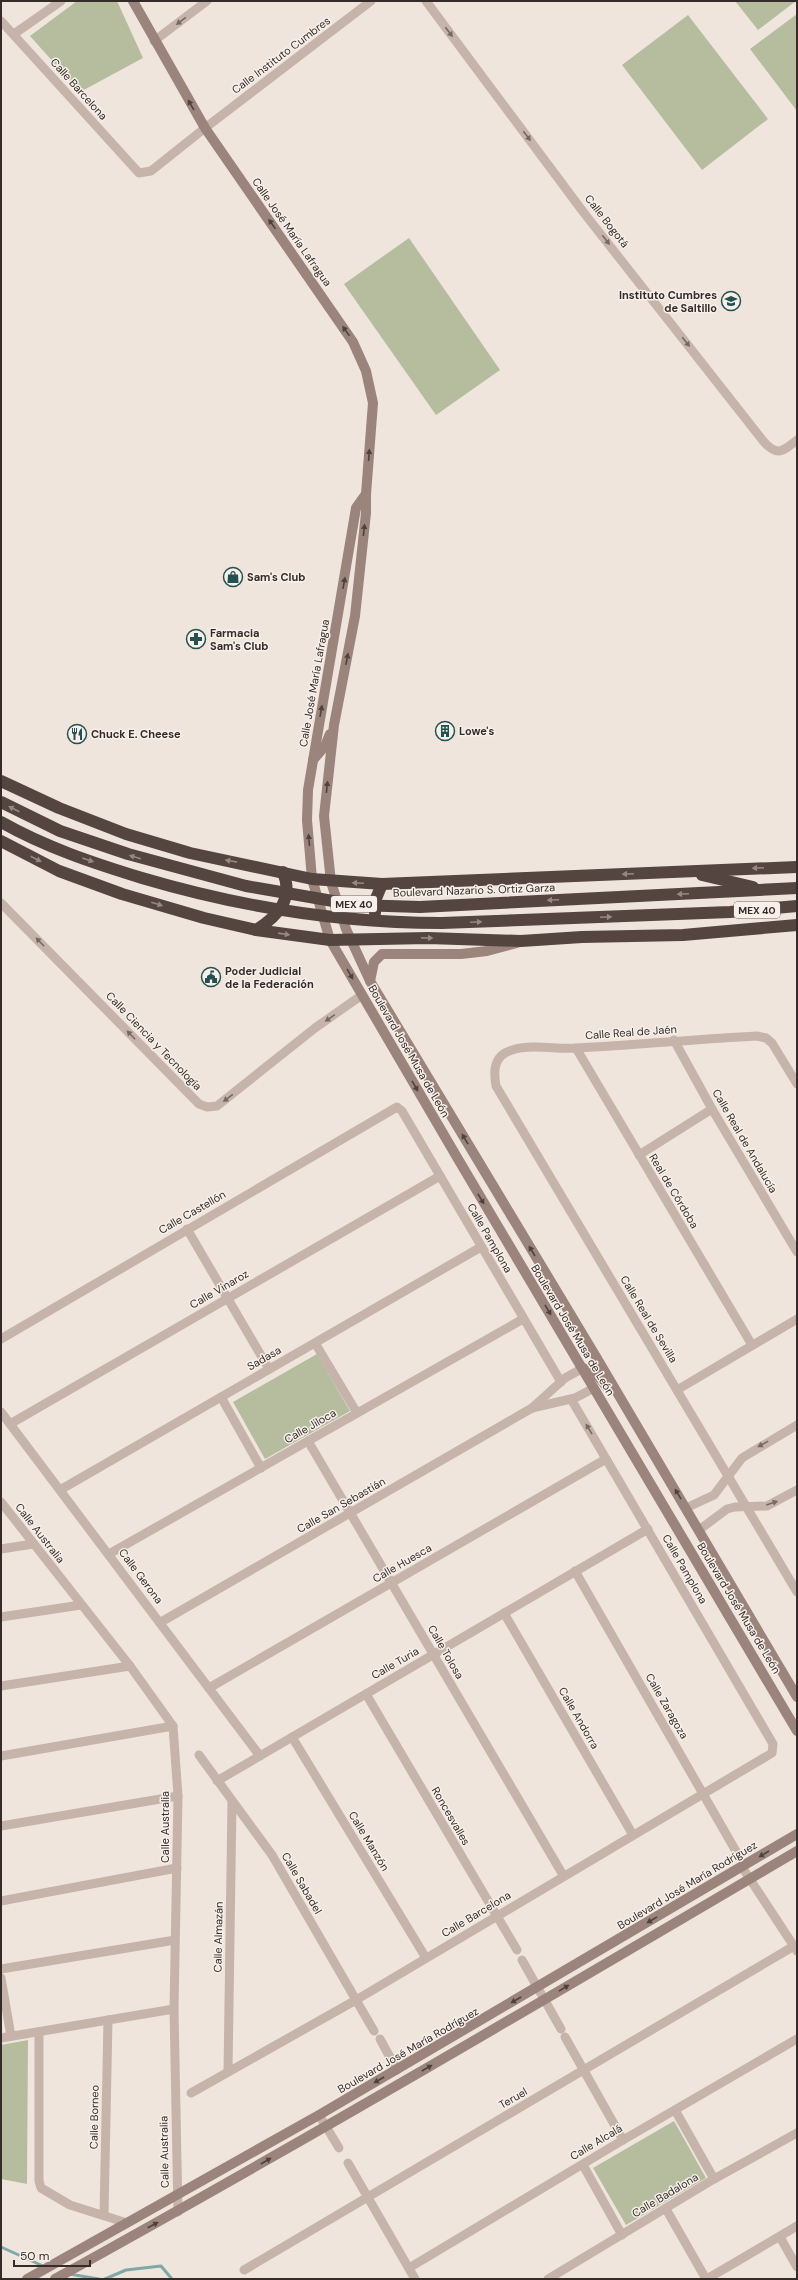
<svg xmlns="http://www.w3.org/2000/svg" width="798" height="2280" viewBox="0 0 798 2280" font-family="'DM Sans',sans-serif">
  <rect width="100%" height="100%" fill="#efe5dd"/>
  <g fill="#b6bd9f">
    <polygon points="77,1 117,1 143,58 80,92 30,36"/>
    <polygon points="735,1 796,1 758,30"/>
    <polygon points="797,14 797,111 750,49"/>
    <polygon points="688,15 768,119 702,170 622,65"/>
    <polygon points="409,238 500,370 436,415 344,284"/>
    <polygon points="317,1354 350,1411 265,1459 233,1402"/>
    <polygon points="28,2040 27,2184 1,2179 1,2045"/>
    <polygon points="674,2121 706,2178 626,2225 593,2168"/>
  </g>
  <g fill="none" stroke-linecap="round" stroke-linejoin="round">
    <g stroke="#7fa9a7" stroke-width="3">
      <polyline points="1,2247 43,2266"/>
      <polyline points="69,2274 99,2279"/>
      <polyline points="105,2279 126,2270 161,2266 172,2279"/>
    </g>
    <g stroke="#c6b4aa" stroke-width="9">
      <path d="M426,1L584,213L764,442C778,457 783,451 797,440"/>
      <polyline points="1,21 139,173 151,171 205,128 371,1"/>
      <polyline points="14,34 61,1"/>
      <polyline points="154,41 207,1"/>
      <polyline points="1,903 199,1104 207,1107 217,1106 315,1028 362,995"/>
      <polyline points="674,1040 712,1109 797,1252"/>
      <polyline points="576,1048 752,1345"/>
      <path d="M797,1084L772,1043L766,1038L757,1036C697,1039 637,1045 577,1048C555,1050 525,1042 505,1053C493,1060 494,1074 496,1086L797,1592"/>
      <polyline points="639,1155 712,1109"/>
      <polyline points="187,1229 269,1369"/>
      <polyline points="1,1339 397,1107 402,1111 561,1382"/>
      <polyline points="315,1343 357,1413"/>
      <polyline points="677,1390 797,1319"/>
      <polyline points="221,1397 261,1468"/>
      <polyline points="532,1408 575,1398 594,1388"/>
      <polyline points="1,1412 260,1756"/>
      <polyline points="10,1424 440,1176"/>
      <polyline points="308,1441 563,1875"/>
      <polyline points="60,1490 481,1247"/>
      <polyline points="1,1502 130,1666 173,1726 178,1796 174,2009 178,2212"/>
      <polyline points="686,1508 714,1495 742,1458 797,1425"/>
      <polyline points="699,1530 727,1509 735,1507 767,1506 797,1490"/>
      <polyline points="1,1549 33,1544"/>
      <polyline points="109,1554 523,1319"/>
      <polyline points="575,1571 737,1853"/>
      <polyline points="504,1613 633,1835"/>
      <polyline points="1,1617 81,1605"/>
      <polyline points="161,1622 532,1408 565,1378 583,1368"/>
      <polyline points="1,1686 130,1666"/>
      <polyline points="209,1688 606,1459"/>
      <polyline points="366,1694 517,1950"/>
      <polyline points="292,1737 426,1958"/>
      <polyline points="199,1755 272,1855 374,2031"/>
      <polyline points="1,1756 173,1726"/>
      <polyline points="217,1781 648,1529"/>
      <polyline points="1,1826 178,1796"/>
      <polyline points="742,1867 797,1951"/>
      <polyline points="1,1901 177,1868"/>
      <polyline points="522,1960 561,2029"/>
      <polyline points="1,1969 175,1940"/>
      <polyline points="1,1978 11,2036"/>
      <polyline points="39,2032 39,2181 41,2188 70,2205 127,2223"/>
      <polyline points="565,2037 623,2140"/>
      <polyline points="1,2038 174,2009"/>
      <polyline points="380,2039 397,2070"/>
      <polyline points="228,2072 232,1802"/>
      <polyline points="191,2093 356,2000 772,1753 773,1744 571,1399"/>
      <polyline points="675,2110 714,2179"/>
      <polyline points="319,2115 339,2148"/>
      <polyline points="348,2163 415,2279"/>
      <polyline points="583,2165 622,2235"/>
      <polyline points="666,2209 706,2279"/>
      <polyline points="104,2215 108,2020"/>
      <polyline points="780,2237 797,2267"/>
      <polyline points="409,2268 623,2140 797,2039"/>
      <polyline points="244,2270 794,1946"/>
      <polyline points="548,2279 714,2179 797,2133"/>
      <polyline points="707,2279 797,2226"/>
    </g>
    <g stroke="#9a847c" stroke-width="10">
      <polyline points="133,1 205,128 353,342 366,371 373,403 366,494 366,513 355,616 334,725 324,816 331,882 346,929 370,981 595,1355 797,1697"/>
      <polyline points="366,494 356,508 308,790 307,820 312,879 330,940 458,1159 797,1731"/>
      <polyline points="313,760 325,746 330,734"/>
      <polyline points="370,981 374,962 382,954 461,954 487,951 517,943"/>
      <polyline points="583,1368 598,1376 609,1390"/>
      <polyline points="27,2279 319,2115 797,1834"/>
      <path d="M55,2279C305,2141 551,1996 797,1851"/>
    </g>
    <g stroke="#544541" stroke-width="12">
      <polyline points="1,781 59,808 126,834 190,853 312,879 382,884 797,867"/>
      <polyline points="1,802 60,831 128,854 246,886 356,905 420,907 797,888"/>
      <path d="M1,822C45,847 93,863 142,878C240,907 339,923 442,923L730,912L797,906"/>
      <polyline points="1,841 59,871 122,894 204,918 256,930 330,940 428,938 521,941 582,937 683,935 797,925"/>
      <polyline points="702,875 753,887"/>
      <polyline points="375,913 375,901 382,884"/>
      <path d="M256,930C278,916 294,899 283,872"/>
    </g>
  </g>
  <defs><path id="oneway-solid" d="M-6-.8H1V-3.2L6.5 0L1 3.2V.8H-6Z"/></defs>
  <g fill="#766963">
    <use href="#oneway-solid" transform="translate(181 21) rotate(143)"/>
    <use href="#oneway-solid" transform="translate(449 32) rotate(53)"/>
    <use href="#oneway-solid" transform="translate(527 136) rotate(53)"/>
    <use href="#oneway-solid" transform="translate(606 240) rotate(52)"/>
    <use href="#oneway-solid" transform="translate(686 342) rotate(52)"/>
    <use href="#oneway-solid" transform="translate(40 942) rotate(-134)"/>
    <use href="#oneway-solid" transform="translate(330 1018) rotate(145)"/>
    <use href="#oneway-solid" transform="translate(131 1035) rotate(-134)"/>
    <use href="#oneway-solid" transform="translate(228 1098) rotate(143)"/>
    <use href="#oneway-solid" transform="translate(589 1429) rotate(-121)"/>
    <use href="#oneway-solid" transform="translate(763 1444) rotate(151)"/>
    <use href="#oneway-solid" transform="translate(772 1503) rotate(-19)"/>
  </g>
  <g fill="#4e423e">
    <use href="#oneway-solid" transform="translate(191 105) rotate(-120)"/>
    <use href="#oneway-solid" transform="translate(272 224) rotate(-125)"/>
    <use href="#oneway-solid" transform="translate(346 331) rotate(-125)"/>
    <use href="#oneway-solid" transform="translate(369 455) rotate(-86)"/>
    <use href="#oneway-solid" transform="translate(364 530) rotate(-84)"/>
    <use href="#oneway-solid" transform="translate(344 583) rotate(-80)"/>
    <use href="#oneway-solid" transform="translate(347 659) rotate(-79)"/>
    <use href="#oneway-solid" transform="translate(321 711) rotate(-80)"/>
    <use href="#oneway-solid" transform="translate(327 787) rotate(-84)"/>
    <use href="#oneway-solid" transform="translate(309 840) rotate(-95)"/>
    <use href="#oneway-solid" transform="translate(350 974) rotate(60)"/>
    <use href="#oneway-solid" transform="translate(415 1086) rotate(60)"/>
    <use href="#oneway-solid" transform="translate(465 1139) rotate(-121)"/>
    <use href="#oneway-solid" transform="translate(481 1199) rotate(59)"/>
    <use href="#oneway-solid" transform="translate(532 1251) rotate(-121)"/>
    <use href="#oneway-solid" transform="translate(548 1310) rotate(59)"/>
    <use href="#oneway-solid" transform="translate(678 1494) rotate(-121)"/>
    <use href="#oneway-solid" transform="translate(764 1854) rotate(149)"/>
    <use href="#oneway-solid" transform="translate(652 1920) rotate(149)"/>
    <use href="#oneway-solid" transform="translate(564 1988) rotate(-31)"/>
    <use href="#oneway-solid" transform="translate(516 2000) rotate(150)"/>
    <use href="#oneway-solid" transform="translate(427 2068) rotate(-30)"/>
    <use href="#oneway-solid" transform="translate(379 2080) rotate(150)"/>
    <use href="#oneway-solid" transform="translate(266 2161) rotate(-30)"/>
    <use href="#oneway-solid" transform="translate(153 2225) rotate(-28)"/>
  </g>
  <g fill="#958984">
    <use href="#oneway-solid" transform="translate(14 809) rotate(-153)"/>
    <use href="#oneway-solid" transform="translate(135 857) rotate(-164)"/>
    <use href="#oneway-solid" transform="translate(36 859) rotate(27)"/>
    <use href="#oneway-solid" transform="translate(88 860) rotate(19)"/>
    <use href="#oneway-solid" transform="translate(231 861) rotate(-169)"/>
    <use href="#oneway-solid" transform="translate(758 868) rotate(178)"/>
    <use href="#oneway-solid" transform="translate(628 874) rotate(178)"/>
    <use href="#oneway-solid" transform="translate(358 883) rotate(-178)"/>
    <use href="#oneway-solid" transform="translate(683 894) rotate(177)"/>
    <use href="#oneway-solid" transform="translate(553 900) rotate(177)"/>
    <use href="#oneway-solid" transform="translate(157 904) rotate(17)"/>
    <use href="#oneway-solid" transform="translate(606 917) rotate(-2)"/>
    <use href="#oneway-solid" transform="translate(476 922) rotate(-2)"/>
    <use href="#oneway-solid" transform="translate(284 934) rotate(8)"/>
    <use href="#oneway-solid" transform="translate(427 938) rotate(1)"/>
  </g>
  <defs>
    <symbol id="school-ring" viewBox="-11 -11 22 22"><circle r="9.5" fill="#f7efe9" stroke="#235150" stroke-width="1.5"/><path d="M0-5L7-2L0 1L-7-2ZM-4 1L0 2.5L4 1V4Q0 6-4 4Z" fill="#235150"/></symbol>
    <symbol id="shop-ring" viewBox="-11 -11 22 22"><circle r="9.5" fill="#f7efe9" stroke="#235150" stroke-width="1.5"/><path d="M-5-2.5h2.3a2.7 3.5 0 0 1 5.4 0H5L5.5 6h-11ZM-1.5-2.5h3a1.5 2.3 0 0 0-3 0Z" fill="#235150"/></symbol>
    <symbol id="pharmacy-ring" viewBox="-11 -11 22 22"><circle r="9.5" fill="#f7efe9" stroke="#235150" stroke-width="1.5"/><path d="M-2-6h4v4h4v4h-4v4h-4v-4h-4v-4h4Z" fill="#235150"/></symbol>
    <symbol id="building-ring" viewBox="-11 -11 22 22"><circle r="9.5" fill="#f7efe9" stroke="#235150" stroke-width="1.5"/><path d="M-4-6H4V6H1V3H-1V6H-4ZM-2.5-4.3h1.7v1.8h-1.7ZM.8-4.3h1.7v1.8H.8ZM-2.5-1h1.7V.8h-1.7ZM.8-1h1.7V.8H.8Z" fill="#235150"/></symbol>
    <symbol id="restaurant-ring" viewBox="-11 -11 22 22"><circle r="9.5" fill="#f7efe9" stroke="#235150" stroke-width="1.5"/><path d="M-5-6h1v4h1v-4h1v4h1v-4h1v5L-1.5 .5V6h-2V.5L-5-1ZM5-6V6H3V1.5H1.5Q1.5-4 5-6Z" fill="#235150"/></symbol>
    <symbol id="civic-ring" viewBox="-11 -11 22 22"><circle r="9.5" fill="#f7efe9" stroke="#235150" stroke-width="1.5"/><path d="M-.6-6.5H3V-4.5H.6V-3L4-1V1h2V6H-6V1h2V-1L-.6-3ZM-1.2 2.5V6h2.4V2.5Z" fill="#235150"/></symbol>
  </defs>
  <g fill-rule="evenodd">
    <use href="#school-ring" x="720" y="290" width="22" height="22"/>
    <use href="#shop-ring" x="222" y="566" width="22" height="22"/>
    <use href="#pharmacy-ring" x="185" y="628" width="22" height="22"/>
    <use href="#building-ring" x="434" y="720" width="22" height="22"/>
    <use href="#restaurant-ring" x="66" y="723" width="22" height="22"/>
    <use href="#civic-ring" x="200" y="966" width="22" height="22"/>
  </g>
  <g text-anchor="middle" stroke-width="3" stroke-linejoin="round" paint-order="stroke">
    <g fill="#f7efe9" stroke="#6f6663" stroke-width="1">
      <rect x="331" y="896" width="46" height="16" rx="3"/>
      <rect x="734" y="902" width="46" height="16" rx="3"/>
    </g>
    <g font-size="10" font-weight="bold" fill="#352c29">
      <text x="354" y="908">MEX 40</text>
      <text x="757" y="914">MEX 40</text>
    </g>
    <g font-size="11" fill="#352c29" stroke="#f7efe9">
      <text transform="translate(281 55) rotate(-37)" y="4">Calle Instituto Cumbres</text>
      <text transform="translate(79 89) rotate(48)" y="4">Calle Barcelona</text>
      <text transform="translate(607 221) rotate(52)" y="4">Calle Bogotá</text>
      <text transform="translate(292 232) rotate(55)" y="4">Calle José María Lafragua</text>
      <text transform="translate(314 683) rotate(-80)" y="4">Calle José María Lafragua</text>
      <text transform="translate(474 890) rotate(-2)" y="4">Boulevard Nazario S. Ortiz Garza</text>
      <text transform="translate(631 1032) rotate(-4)" y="4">Calle Real de Jaén</text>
      <text transform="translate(154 1041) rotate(46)" y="4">Calle Ciencia y Tecnología</text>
      <text transform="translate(409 1051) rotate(60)" y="4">Boulevard José Musa de León</text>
      <text transform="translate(745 1141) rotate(60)" y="4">Calle Real de Andalucía</text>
      <text transform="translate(674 1191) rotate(59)" y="4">Real de Córdoba</text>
      <text transform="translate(192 1212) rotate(-30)" y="4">Calle Castellón</text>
      <text transform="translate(490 1238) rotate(60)" y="4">Calle Pamplona</text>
      <text transform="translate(219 1289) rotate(-30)" y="4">Calle Vinaroz</text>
      <text transform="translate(649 1319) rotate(59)" y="4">Calle Real de Sevilla</text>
      <text transform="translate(573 1330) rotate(59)" y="4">Boulevard José Musa de León</text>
      <text transform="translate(264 1358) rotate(-30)" y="4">Sadasa</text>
      <text transform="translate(310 1426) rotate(-30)" y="4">Calle Jiloca</text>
      <text transform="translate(341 1505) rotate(-30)" y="4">Calle San Sebastián</text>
      <text transform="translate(40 1533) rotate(52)" y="4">Calle Australia</text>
      <text transform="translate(402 1563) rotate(-30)" y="4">Calle Huesca</text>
      <text transform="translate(685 1569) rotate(60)" y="4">Calle Pamplona</text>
      <text transform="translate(141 1576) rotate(53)" y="4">Calle Gerona</text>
      <text transform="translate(739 1608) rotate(59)" y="4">Boulevard José Musa de León</text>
      <text transform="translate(446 1652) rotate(60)" y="4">Calle Tolosa</text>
      <text transform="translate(395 1663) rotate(-30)" y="4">Calle Turia</text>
      <text transform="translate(667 1706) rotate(60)" y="4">Calle Zaragoza</text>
      <text transform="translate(579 1718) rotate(60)" y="4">Calle Andorra</text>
      <text transform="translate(451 1816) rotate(60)" y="4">Roncesvalles</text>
      <text transform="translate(165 1827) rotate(-90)" y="4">Calle Australia</text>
      <text transform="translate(369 1841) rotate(59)" y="4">Calle Manzón</text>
      <text transform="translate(302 1883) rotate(60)" y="4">Calle Sabadel</text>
      <text transform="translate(687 1885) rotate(-31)" y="4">Boulevard José María Rodríguez</text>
      <text transform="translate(476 1914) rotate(-31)" y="4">Calle Barcelona</text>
      <text transform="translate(218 1937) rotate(-89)" y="4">Calle Almazán</text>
      <text transform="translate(408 2050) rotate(-30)" y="4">Boulevard José María Rodríguez</text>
      <text transform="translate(513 2098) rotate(-30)" y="4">Teruel</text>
      <text transform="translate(94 2117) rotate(-89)" y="4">Calle Borneo</text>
      <text transform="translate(596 2142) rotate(-31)" y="4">Calle Alcalá</text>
      <text transform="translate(164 2152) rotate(-91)" y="4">Calle Australia</text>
      <text transform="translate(665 2195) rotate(-31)" y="4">Calle Badalona</text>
    </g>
    <g font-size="11" font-weight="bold" fill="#352c29" stroke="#f7efe9" text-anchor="start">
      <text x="717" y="299" text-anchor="end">Instituto Cumbres<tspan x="717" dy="13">de Saltillo</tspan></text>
      <text x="247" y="581">Sam's Club</text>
      <text x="210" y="637">Farmacia<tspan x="210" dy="13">Sam's Club</tspan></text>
      <text x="459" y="735">Lowe's</text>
      <text x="91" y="738">Chuck E. Cheese</text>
      <text x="225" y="975">Poder Judicial<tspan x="225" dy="13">de la Federación</tspan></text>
    </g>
  </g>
  <rect width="798" height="2280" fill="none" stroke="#352c29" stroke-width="4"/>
  <path d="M14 2260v6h76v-6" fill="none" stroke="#352c29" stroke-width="2"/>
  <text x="20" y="2260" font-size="12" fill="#352c29" stroke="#f7efe9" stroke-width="3" paint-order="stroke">50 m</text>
</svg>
